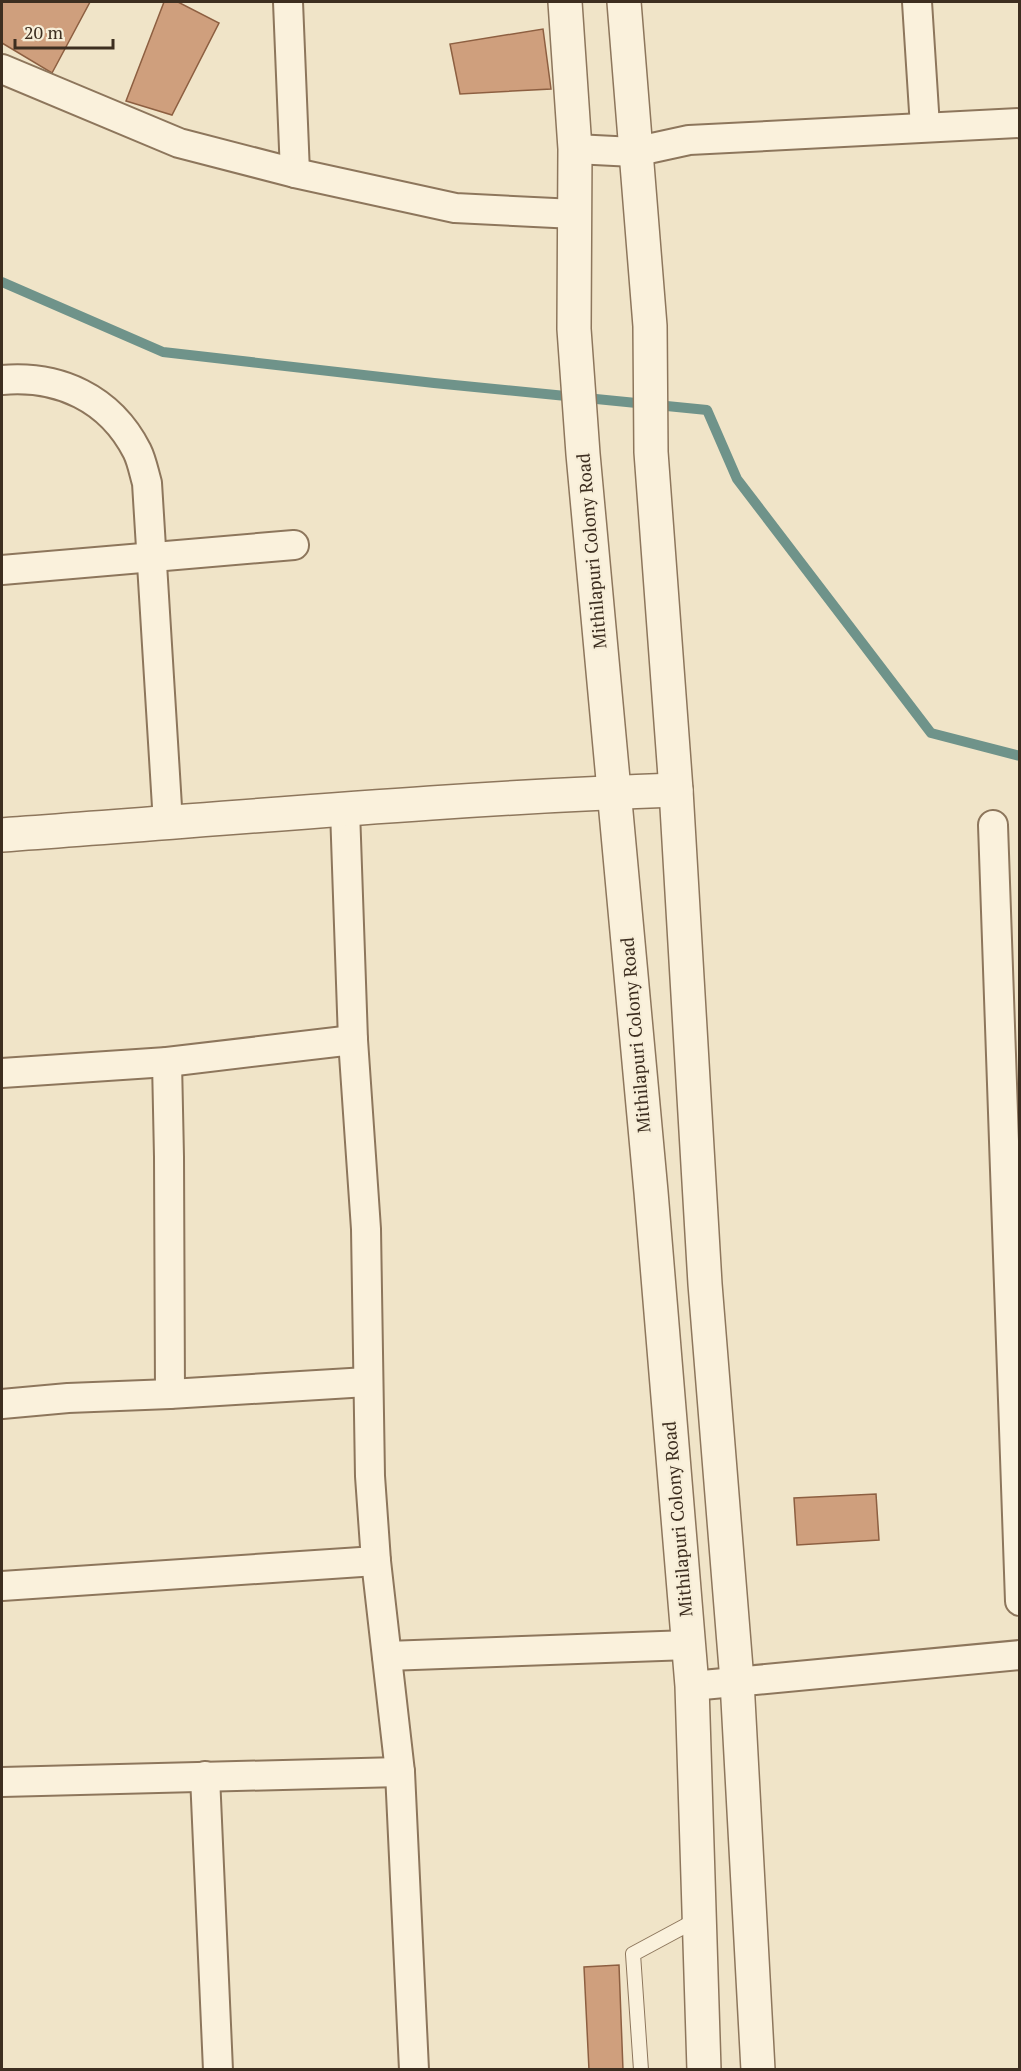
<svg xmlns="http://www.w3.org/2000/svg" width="1021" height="2071" viewBox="0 0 1021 2071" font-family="'PT Serif',serif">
  <rect width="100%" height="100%" fill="#f0e4c8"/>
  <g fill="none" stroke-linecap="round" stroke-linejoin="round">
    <polyline stroke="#6f938a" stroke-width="10" points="2,282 163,352 434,383 707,410 737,479 931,733 1020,756"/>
  </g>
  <g fill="#cf9f7d" stroke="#8d5f41" stroke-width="1.5">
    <polygon points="2,2 90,2 52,73 2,43"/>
    <polygon points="164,2 178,2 219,23 172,115 126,101"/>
    <polygon points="543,29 551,89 460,94 450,44"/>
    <polygon points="876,1494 879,1540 797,1545 794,1498"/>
    <polygon points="619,1965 623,2070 589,2070 584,1967"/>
  </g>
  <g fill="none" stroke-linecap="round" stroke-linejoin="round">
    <defs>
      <polyline id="service" points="641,2070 633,1954 698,1919"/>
      <g id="minor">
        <polyline points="288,2 295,173"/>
        <polyline points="917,2 925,127"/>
        <polyline points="2,69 179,143 295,173 455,208 575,214"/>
        <polyline points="575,149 634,152 689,140 1020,123"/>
        <path d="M2,380C59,375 110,398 137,451C142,461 144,473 147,483L168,823"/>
        <polyline points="2,570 294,545"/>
        <polyline points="345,810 353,1040 366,1229 370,1476 376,1561 400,1772 414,2070"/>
        <polyline points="993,825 1020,1601"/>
        <polyline points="167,1062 169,1157 170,1394"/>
        <polyline points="2,1073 167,1062 353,1040"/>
        <polyline points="2,1404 68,1398 170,1394 367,1382"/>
        <polyline points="2,1586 376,1561"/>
        <polyline points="387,1656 689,1645"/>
        <polyline points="692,1686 1020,1655"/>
        <polyline points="205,1776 218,2070"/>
        <polyline points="2,1782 400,1772"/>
      </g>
      <g id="tertiary">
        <polyline points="565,2 575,149 574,329 583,454 651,1192 692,1686 704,2070"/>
        <polyline points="624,2 650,326 651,452 676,790 705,1284 737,1681 758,2070"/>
        <path d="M2,835C226,819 451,798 676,790"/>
      </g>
    </defs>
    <use href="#service" stroke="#8d765c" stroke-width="16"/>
    <use href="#minor" stroke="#8d765c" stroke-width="32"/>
    <use href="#tertiary" stroke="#8d765c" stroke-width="36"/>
    <use href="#service" stroke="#faf1dc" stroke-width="14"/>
    <use href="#minor" stroke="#faf1dc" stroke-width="28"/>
    <use href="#tertiary" stroke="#faf1dc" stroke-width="33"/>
  </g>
  <g text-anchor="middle" stroke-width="4.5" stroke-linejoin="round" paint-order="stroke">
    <g font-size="18" fill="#3d2e20" stroke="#f7eed8">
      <text transform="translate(592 551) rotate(-95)" y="6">Mithilapuri Colony Road</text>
      <text transform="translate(636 1035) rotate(-95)" y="6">Mithilapuri Colony Road</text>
      <text transform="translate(678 1519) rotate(-95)" y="6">Mithilapuri Colony Road</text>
    </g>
  </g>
  <rect width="1021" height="2071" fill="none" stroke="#3d2e20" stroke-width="6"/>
  <path d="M15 39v9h98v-9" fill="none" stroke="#3d2e20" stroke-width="3"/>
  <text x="24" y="39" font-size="18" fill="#3d2e20" stroke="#f7eed8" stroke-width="4.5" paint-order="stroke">20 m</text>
</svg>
